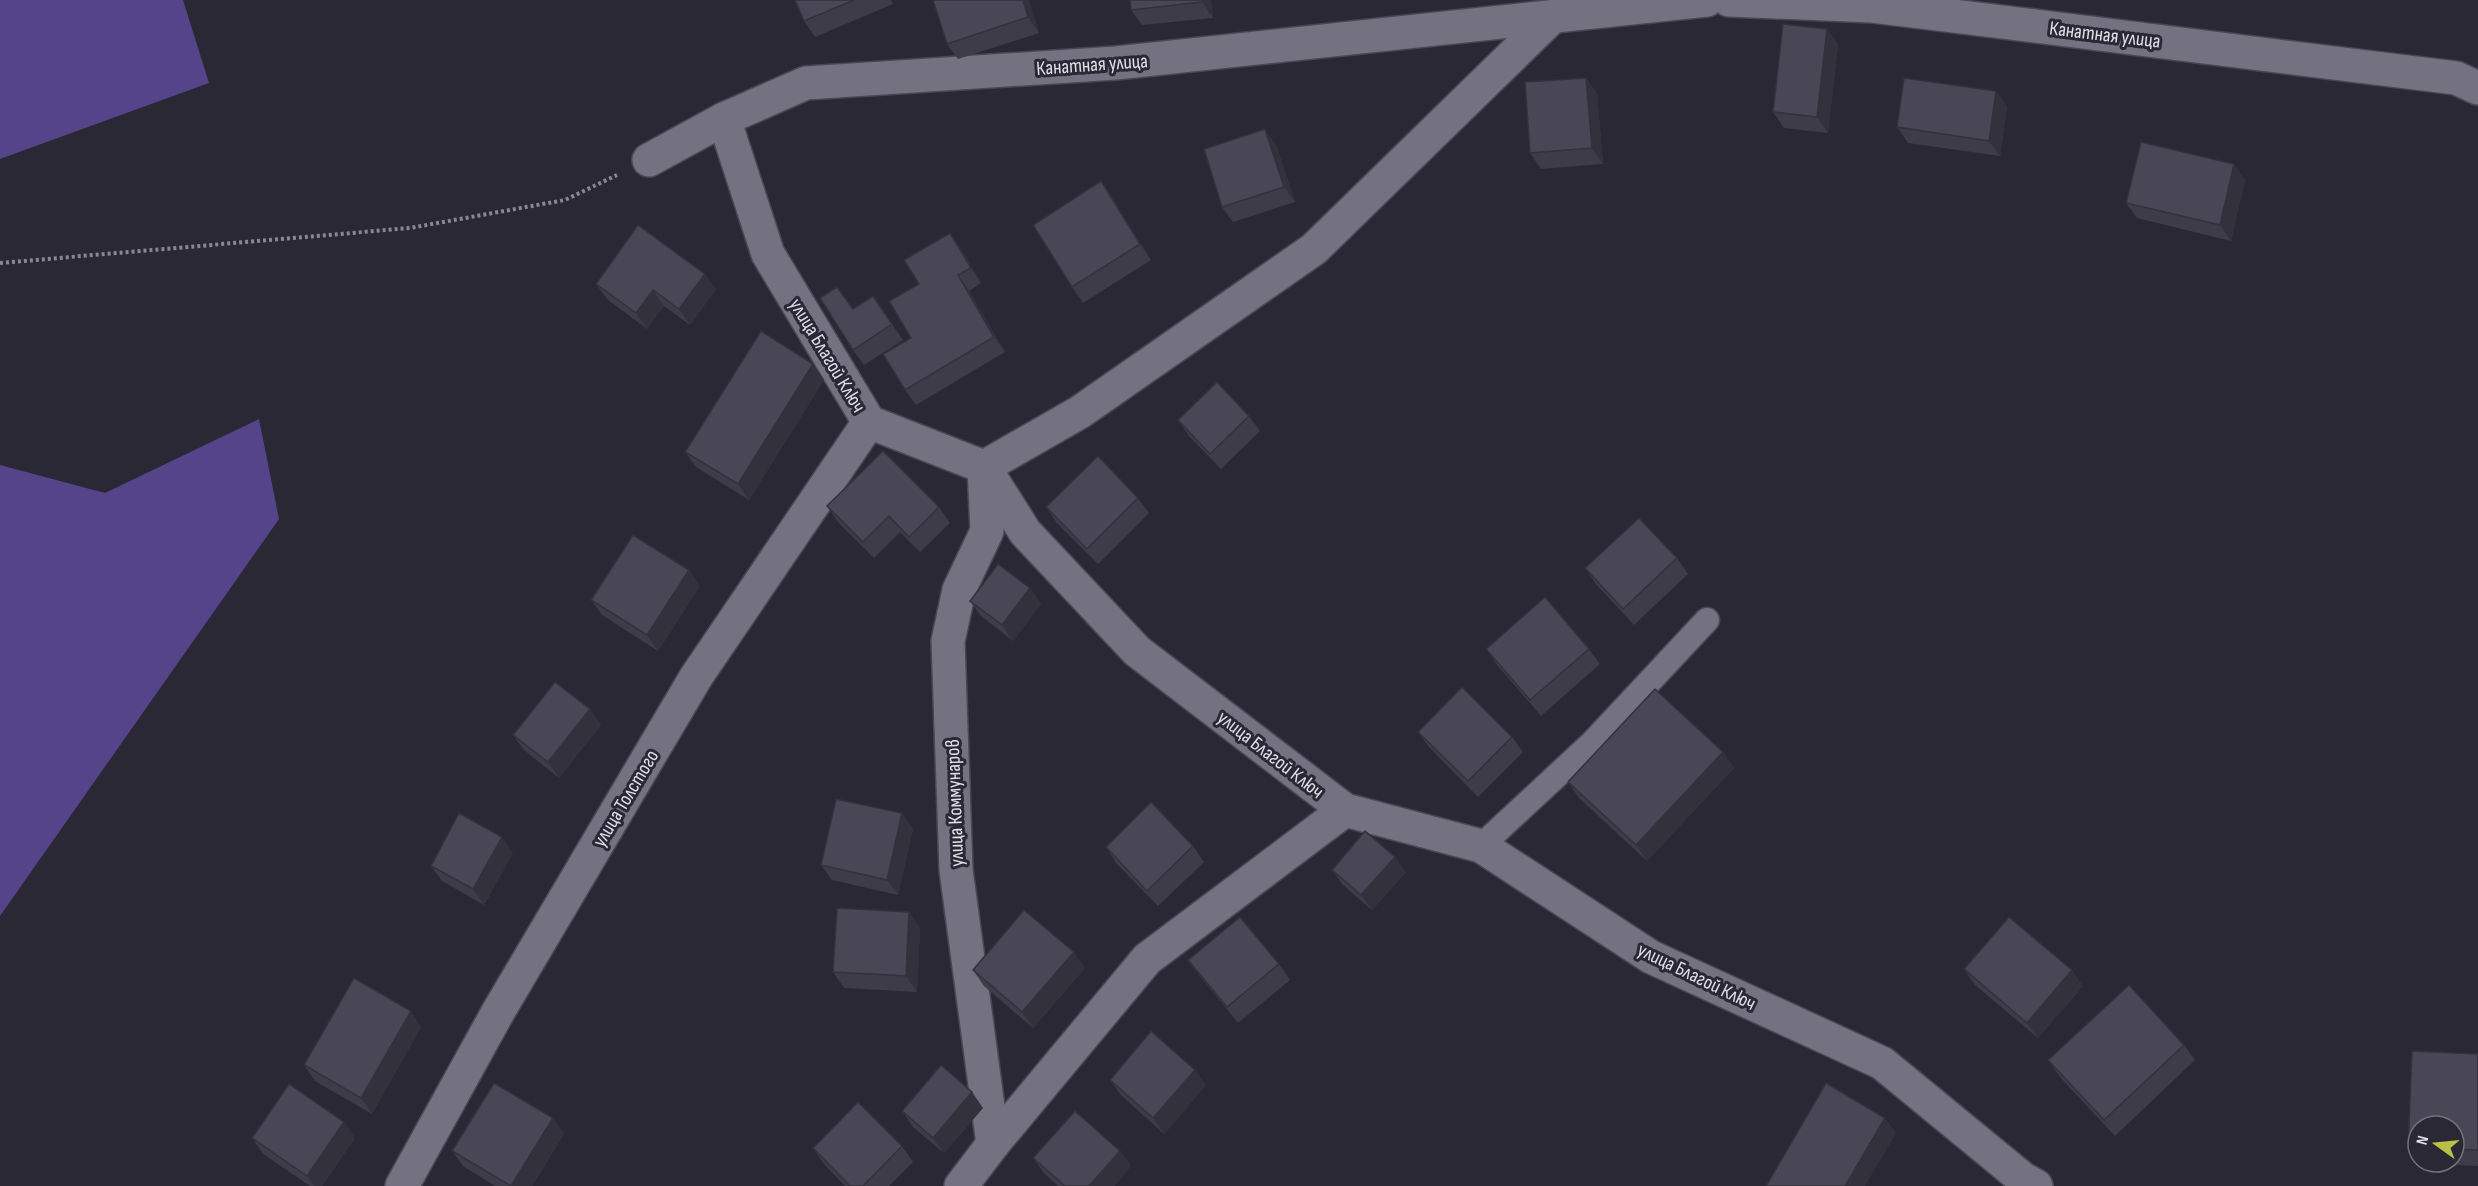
<svg xmlns="http://www.w3.org/2000/svg" width="2478" height="1186" viewBox="0 0 2478 1186" font-family="'Sofia Sans Condensed',sans-serif">
  <rect width="100%" height="100%" fill="#2a2835"/>
  <g fill="#56448b">
    <polygon points="0,0 183,0 209,83 0,159"/>
    <polygon points="259,419 279,519 0,916 0,465 105,493"/>
  </g>
  <g fill="none" stroke-linecap="round" stroke-linejoin="round">
    <defs>
      <polyline id="service" points="1481,846 1593,742 1707,620"/>
      <g id="minor">
        <polyline points="1729,0 1872,6 2456,78 2478,88"/>
        <polyline points="724,119 768,254 869,422 984,467 1025,532 1137,651 1345,810 1481,846 1651,957 1882,1063 2022,1178 2036,1186"/>
        <polyline points="649,160 724,119 806,83 1116,63 1707,0"/>
        <polyline points="984,467 1080,412 1314,249 1552,17"/>
        <polyline points="984,468 987,531 959,590 948,641 956,870 993,1144"/>
        <polyline points="402,1186 498,1012 696,677 869,422"/>
        <polyline points="961,1186 993,1144 1147,959 1345,810"/>
      </g>
    </defs>
    <use href="#service" stroke="#494752" stroke-width="27"/>
    <use href="#minor" stroke="#494752" stroke-width="36"/>
    <polyline stroke="#898792" stroke-width="4" stroke-dasharray="3 3" stroke-linecap="butt" points="0,263 410,228 565,200 617,175"/>
    <use href="#service" stroke="#747181" stroke-width="24"/>
    <use href="#minor" stroke="#747181" stroke-width="33"/>
  </g>
  <g fill="#3f3c49">
    <polygon points="795,0 891,0 893,4 815,37 804,21"/>
    <polygon points="933,0 1029,0 1039,33 958,59 947,44"/>
    <polygon points="1130,0 1211,0 1213,18 1142,25 1131,10"/>
    <polygon points="1827,29 1838,44 1828,133 1784,128 1773,112"/>
    <polygon points="1996,91 2007,107 2000,156 1908,143 1897,127"/>
    <polygon points="1597,93 1603,164 1541,169 1530,153"/>
    <polygon points="1276,145 1295,202 1233,222 1222,207"/>
    <polygon points="2245,180 2231,241 2137,218 2126,203"/>
    <polygon points="1101,181 1151,260 1083,303 1072,287"/>
    <polygon points="961,249 981,283 969,291 1005,352 916,405 905,390 911,338 919,284"/>
    <polygon points="596,284 716,289 690,325 664,306 647,329 607,299"/>
    <polygon points="873,296 903,340 864,365 853,350 853,309"/>
    <polygon points="824,380 749,500 696,467 685,452"/>
    <polygon points="1249,416 1260,431 1221,469 1189,436 1178,420"/>
    <polygon points="1138,498 1149,513 1098,564 1057,523 1046,507"/>
    <polygon points="827,506 939,507 950,523 920,552 900,532 874,558 838,522"/>
    <polygon points="1677,558 1688,574 1634,625 1596,584 1585,568"/>
    <polygon points="700,586 658,651 602,615 591,600"/>
    <polygon points="1030,588 1041,604 1013,641 981,616 970,601"/>
    <polygon points="1486,649 1589,649 1600,664 1541,716 1497,665"/>
    <polygon points="590,709 601,725 559,778 524,750 513,735"/>
    <polygon points="1418,732 1512,737 1523,752 1478,797 1429,747"/>
    <polygon points="1723,752 1734,768 1647,861 1579,798 1568,782"/>
    <polygon points="902,813 913,829 898,895 832,880 821,865"/>
    <polygon points="1193,846 1204,862 1158,906 1116,863 1106,847"/>
    <polygon points="513,853 484,905 442,881 431,866"/>
    <polygon points="1332,870 1406,872 1372,910 1343,885"/>
    <polygon points="909,912 920,928 917,992 844,988 833,972"/>
    <polygon points="1188,960 1279,964 1290,980 1238,1023 1199,975"/>
    <polygon points="1085,968 1033,1028 984,986 973,970"/>
    <polygon points="1964,969 2083,986 2038,1038 1975,985"/>
    <polygon points="421,1027 372,1114 315,1081 304,1065"/>
    <polygon points="2184,1045 2195,1060 2115,1136 2059,1076 2048,1060"/>
    <polygon points="2412,1051 2478,1054 2478,1166 2419,1163 2418,1162 2454,1162 2454,1126 2418,1126 2418,1162 2408,1148"/>
    <polygon points="1110,1080 1206,1085 1164,1134 1121,1095"/>
    <polygon points="983,1108 944,1153 913,1127 902,1111"/>
    <polygon points="553,1118 564,1134 532,1186 495,1186 463,1166 452,1151"/>
    <polygon points="252,1138 355,1138 322,1186 310,1186 263,1154"/>
    <polygon points="902,1146 913,1162 889,1186 845,1186 824,1164 813,1148"/>
    <polygon points="1120,1151 1131,1166 1114,1186 1058,1186 1044,1173 1033,1158"/>
  </g>
  <g fill="#33313c">
    <polygon points="1023,0 1029,0 1039,33 1028,17"/>
    <polygon points="1202,0 1211,0 1213,18 1202,2"/>
    <polygon points="1827,29 1838,44 1828,133 1817,117"/>
    <polygon points="1586,78 1597,93 1603,164 1592,148"/>
    <polygon points="1996,91 2007,107 2000,156 1989,141"/>
    <polygon points="1265,129 1276,145 1295,202 1284,187"/>
    <polygon points="2234,164 2245,180 2231,241 2220,225"/>
    <polygon points="1101,181 1111,197 1151,260 1140,244"/>
    <polygon points="950,233 961,249 981,283 971,268"/>
    <polygon points="705,274 716,289 690,325 679,309"/>
    <polygon points="958,275 969,291 1005,352 994,337"/>
    <polygon points="653,290 664,306 647,329 636,313"/>
    <polygon points="813,364 824,380 749,500 738,484"/>
    <polygon points="689,570 700,586 658,651 647,635"/>
    <polygon points="1030,588 1041,604 1013,641 1002,625"/>
    <polygon points="590,709 601,725 559,778 548,762"/>
    <polygon points="1723,752 1734,768 1647,861 1636,845"/>
    <polygon points="902,813 913,829 898,895 887,880"/>
    <polygon points="502,837 513,853 484,905 473,889"/>
    <polygon points="1395,857 1406,872 1372,910 1361,895"/>
    <polygon points="909,912 920,928 917,992 906,976"/>
    <polygon points="1074,952 1085,968 1033,1028 1022,1012"/>
    <polygon points="2072,970 2083,986 2038,1038 2027,1023"/>
    <polygon points="411,1011 421,1027 372,1114 361,1098"/>
    <polygon points="1195,1070 1206,1085 1164,1134 1153,1118"/>
    <polygon points="972,1092 983,1108 944,1153 933,1138"/>
    <polygon points="553,1118 564,1134 532,1186 511,1186"/>
    <polygon points="1885,1118 1896,1133 1865,1186 1845,1186"/>
    <polygon points="344,1122 355,1138 322,1186 314,1186 307,1176"/>
    <polygon points="1120,1151 1131,1166 1114,1186 1089,1186"/>
  </g>
  <g fill="#494655" stroke="#33313c" stroke-width="1.5">
    <polygon points="795,0 854,0 804,21"/>
    <polygon points="933,0 1023,0 1028,17 947,44"/>
    <polygon points="1130,0 1202,0 1202,2 1131,10"/>
    <polygon points="1783,24 1827,29 1817,117 1773,112"/>
    <polygon points="1586,78 1592,148 1530,153 1525,82"/>
    <polygon points="1904,78 1996,91 1989,141 1897,127"/>
    <polygon points="1265,129 1284,187 1222,207 1204,149"/>
    <polygon points="2141,142 2234,164 2220,225 2126,203"/>
    <polygon points="1101,181 1140,244 1072,287 1033,225"/>
    <polygon points="638,225 705,274 679,309 653,290 636,313 596,284"/>
    <polygon points="950,233 971,268 958,275 994,337 905,390 883,354 911,338 889,301 919,284 904,260"/>
    <polygon points="837,287 853,309 873,296 892,324 853,350 820,298"/>
    <polygon points="761,331 813,364 738,484 685,452"/>
    <polygon points="1217,382 1249,416 1210,454 1178,420"/>
    <polygon points="883,451 939,507 909,537 889,516 863,542 827,506"/>
    <polygon points="1098,456 1138,498 1087,549 1046,507"/>
    <polygon points="1639,518 1677,558 1623,609 1585,568"/>
    <polygon points="633,535 689,570 647,635 591,600"/>
    <polygon points="998,564 1030,588 1002,625 970,601"/>
    <polygon points="1545,597 1589,649 1530,700 1486,649"/>
    <polygon points="555,682 590,709 548,762 513,735"/>
    <polygon points="1462,687 1512,737 1468,781 1418,732"/>
    <polygon points="1655,689 1723,752 1636,845 1568,782"/>
    <polygon points="836,799 902,813 887,880 821,865"/>
    <polygon points="1151,802 1193,846 1147,891 1106,847"/>
    <polygon points="459,813 502,837 473,889 431,866"/>
    <polygon points="1365,831 1395,857 1361,895 1332,870"/>
    <polygon points="837,908 909,912 906,976 833,972"/>
    <polygon points="1024,910 1074,952 1022,1012 973,970"/>
    <polygon points="1240,917 1279,964 1227,1007 1188,960"/>
    <polygon points="2009,917 2072,970 2027,1023 1964,969"/>
    <polygon points="354,978 411,1011 361,1098 304,1065"/>
    <polygon points="2129,985 2184,1045 2104,1120 2048,1060"/>
    <polygon points="1151,1031 1195,1070 1153,1118 1110,1080"/>
    <polygon points="2412,1051 2478,1054 2478,1150 2454,1149 2454,1126 2418,1126 2418,1148 2408,1148"/>
    <polygon points="941,1065 972,1092 933,1138 902,1111"/>
    <polygon points="494,1083 553,1118 511,1186 452,1151"/>
    <polygon points="1826,1083 1885,1118 1845,1186 1766,1186"/>
    <polygon points="289,1084 344,1122 307,1176 252,1138"/>
    <polygon points="858,1102 902,1146 863,1186 850,1186 813,1148"/>
    <polygon points="1075,1111 1120,1151 1089,1186 1065,1186 1033,1158"/>
  </g>
  <g text-anchor="middle" stroke-width="6" stroke-linejoin="round" paint-order="stroke">
    <g font-size="20" fill="#e1dfe8" stroke="#2a2835">
      <text transform="translate(2105 34) rotate(7)" y="7">Канатная улица</text>
      <text transform="translate(1092 64) rotate(-4)" y="7">Канатная улица</text>
      <text transform="translate(828 355) rotate(59)" y="7">улица Благой Ключ</text>
      <text transform="translate(1271 754) rotate(38)" y="7">улица Благой Ключ</text>
      <text transform="translate(625 798) rotate(-59)" y="7">улица Толстого</text>
      <text transform="translate(954 803) rotate(-92)" y="7">улица Коммунаров</text>
      <text transform="translate(1697 976) rotate(26)" y="7">улица Благой Ключ</text>
    </g>
  </g>
  <g transform="translate(2436 1144) rotate(285)"><circle r="28" fill="#2a2835" stroke="#73717d" stroke-width="1.5"/>
  <path d="M0-4.5L10 22L0 15L-10 22Z" fill="#b9c046"/>
  <text y="-9" font-size="16" font-weight="bold" text-anchor="middle" fill="#e1dfe8">N</text>
  </g>
</svg>
